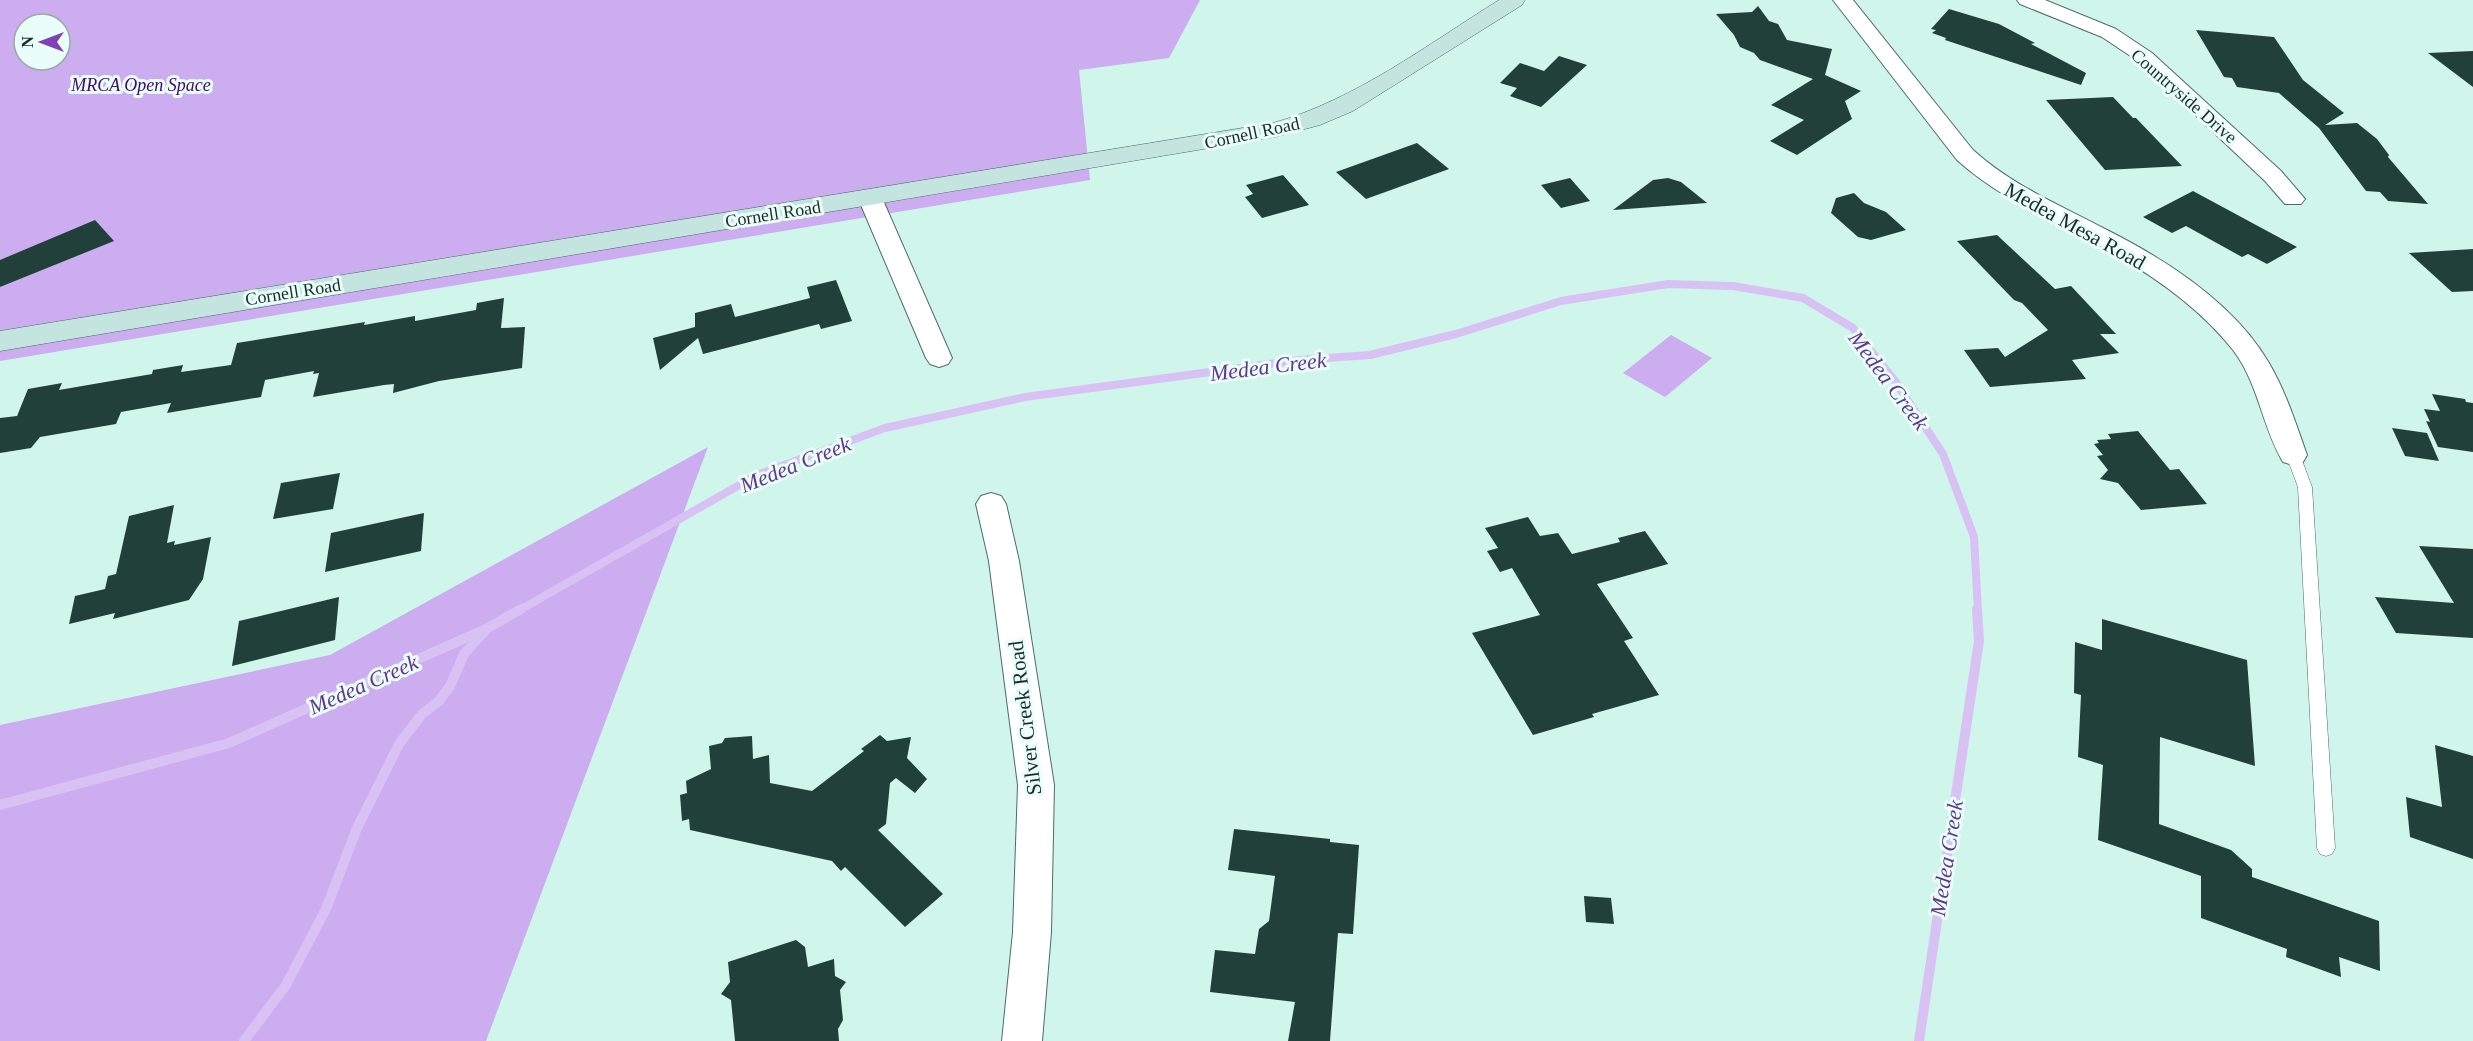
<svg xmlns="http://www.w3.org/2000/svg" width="2473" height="1041" viewBox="0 0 2473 1041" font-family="Georgia,serif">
  <rect width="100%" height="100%" fill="#d0f5eb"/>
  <g fill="#ccadf0" fill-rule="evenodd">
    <path d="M0,0H1200L1169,58L1079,70L1090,180L0,361ZM24,24H60V60H24Z"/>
    <polygon points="1671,335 1712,358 1665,397 1623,373"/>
    <polygon points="708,447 486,1041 0,1041 0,725 330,655"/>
  </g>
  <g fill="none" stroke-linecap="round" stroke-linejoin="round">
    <polyline stroke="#d8c2f3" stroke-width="8" points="518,611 757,475 885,428 1025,397 1299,360 1370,355 1456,334 1561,301 1668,284 1733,286 1803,298 1853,328 1895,381 1943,454 1974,537 1978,611"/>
    <g stroke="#d8c2f3" stroke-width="10">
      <polyline points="0,805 229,743 488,628 521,609"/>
      <polyline points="244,1041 286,985 326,909 357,828 399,744 422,714 439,701 450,686 464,654 485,631"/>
      <polyline points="1919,1041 1979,641 1977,609"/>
    </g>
  </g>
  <g fill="#21403a">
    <polygon points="1758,6 1769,21 1778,24 1787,40 1832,49 1825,75 1861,91 1845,101 1852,119 1797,155 1770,141 1804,120 1771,105 1813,79 1760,60 1754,53 1740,47 1734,35 1716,14 1752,12"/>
    <polygon points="1949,9 1999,24 2035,43 2031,44 2086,73 2081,85 1945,40 1946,38 1932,33 1936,30 1931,29"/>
    <polygon points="2196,30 2274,37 2303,80 2344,113 2325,125 2357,123 2377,139 2389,155 2388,157 2428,204 2388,201 2380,192 2366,191 2319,128 2279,93 2237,87 2232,78 2224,77"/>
    <polygon points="2473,51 2473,87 2428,53"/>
    <polygon points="1559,56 1587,65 1541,107 1510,96 1517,88 1500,83 1520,63 1544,71"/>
    <polygon points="2113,97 2133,118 2136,118 2182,166 2105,170 2046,100"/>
    <polygon points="1417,143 1449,169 1366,199 1336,172"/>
    <polygon points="1283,175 1309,205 1262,218 1245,197 1253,194 1246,185"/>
    <polygon points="1570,178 1590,201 1561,208 1541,185"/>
    <polygon points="1668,178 1681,182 1707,203 1613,210 1653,180"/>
    <polygon points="2193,191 2297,247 2267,264 2248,254 2242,257 2186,226 2172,233 2143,217"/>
    <polygon points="1854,193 1864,203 1886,212 1906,230 1871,240 1858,237 1831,213 1836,198"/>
    <polygon points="95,220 114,241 0,287 0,260"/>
    <polygon points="1997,235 2055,289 2071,286 2116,334 2100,334 2119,353 2072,360 2086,379 1990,387 1964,350 1998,348 2005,357 2048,330 2022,303 2014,300 1957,241"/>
    <polygon points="2473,249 2473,291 2452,292 2409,253"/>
    <polygon points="836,280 852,321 821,329 819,324 703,354 698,338 660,370 653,338 695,327 695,313 731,304 735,317 810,298 807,287"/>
    <polygon points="504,298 501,328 525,327 522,368 439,381 393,393 394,384 384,385 313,397 319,373 313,374 314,371 265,380 261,397 167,413 171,403 121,412 116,424 40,437 31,448 0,453 0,418 17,416 28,389 62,383 59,390 152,374 153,370 183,365 181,372 231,365 237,343 365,322 364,325 415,316 415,321 476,310 477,303"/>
    <polygon points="2432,394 2465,399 2466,402 2473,403 2473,452 2438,447 2426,421 2430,422 2424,409 2440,411"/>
    <polygon points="2392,428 2427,433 2439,461 2405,456"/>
    <polygon points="2138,431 2170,470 2179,469 2207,504 2141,510 2118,483 2100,479 2108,470 2097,456 2103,455 2094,444 2099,443 2097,440 2111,439 2108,434"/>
    <polygon points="340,473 333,509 273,519 281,483"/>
    <polygon points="174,505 167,543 175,541 174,545 211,537 203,579 189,600 113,619 115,613 69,624 75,596 105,589 108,576 116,574 129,516"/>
    <polygon points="424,513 421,551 325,572 331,533"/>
    <polygon points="1528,517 1540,536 1558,533 1572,554 1620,542 1618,538 1645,531 1668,564 1597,584 1633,638 1624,641 1659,695 1592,714 1594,717 1533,735 1472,633 1540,615 1512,568 1500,572 1487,551 1498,548 1485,528"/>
    <polygon points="2419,546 2473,549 2473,638 2396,633 2375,597 2454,603"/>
    <polygon points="339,597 335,640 232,666 239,621"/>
    <polygon points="2102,619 2247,660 2255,766 2160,737 2159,824 2231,850 2252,869 2252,877 2379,921 2380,971 2339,957 2341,977 2286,957 2287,949 2201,918 2201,876 2098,840 2103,765 2078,757 2081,695 2074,693 2075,642 2102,650"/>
    <polygon points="880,735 887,741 911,737 907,758 927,779 915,793 896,778 890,783 886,824 878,830 943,894 905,927 845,867 841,871 832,861 690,830 689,819 682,821 680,795 687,793 686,781 711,769 709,746 722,743 725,738 752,736 753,759 769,755 770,783 812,791 864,751 861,749"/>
    <polygon points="2435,745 2473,756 2473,859 2410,837 2406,797 2442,807"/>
    <polygon points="1234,829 1330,839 1330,842 1359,845 1353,934 1338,933 1330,1041 1288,1041 1295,1002 1210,992 1215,950 1255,954 1259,929 1269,921 1275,876 1228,870"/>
    <polygon points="1584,896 1611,898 1614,924 1586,922"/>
    <polygon points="796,940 805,947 808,967 834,959 835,976 846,982 840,990 843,1020 838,1029 839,1041 735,1041 731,1000 721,994 730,982 728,962"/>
  </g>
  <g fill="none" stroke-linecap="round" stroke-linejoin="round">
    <defs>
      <polygon id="lane" points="2293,450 2300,455 2312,487 2335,848 2332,854 2326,856 2320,854 2317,848 2298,487 2286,455"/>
      <g id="street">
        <path d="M1833,0H1853L1973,150C2013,186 2058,204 2105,229C2165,259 2234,303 2269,363C2286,392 2296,424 2307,455L2303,462L2293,465L2283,462C2262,427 2259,384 2233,350C2196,303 2141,267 2089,240C2042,215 1997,196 1957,160Z"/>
        <polygon points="2017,0 2045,0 2116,29 2152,53 2281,171 2305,199 2301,204 2285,204 2265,181 2138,61 2102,37 2020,4"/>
        <polygon points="870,191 878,193 882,198 952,358 948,364 939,367 930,364 926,358 858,198 862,193"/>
        <polygon points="991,493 1001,496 1006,504 1019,561 1054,785 1051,932 1042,1041 1002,1041 1013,932 1018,785 989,561 976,504 981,496"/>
      </g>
      <path id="secondary" d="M1499,0H1525L1522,5L1353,111L1320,125L1275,137L0,351V331L1273,123C1355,100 1427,45 1499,0Z"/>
    </defs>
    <use href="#lane" stroke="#4c6c65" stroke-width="1"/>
    <use href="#street" stroke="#4c6c65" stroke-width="2"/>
    <use href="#secondary" stroke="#4c6c65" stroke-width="1"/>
    <use href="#lane" fill="#fff" fill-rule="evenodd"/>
    <use href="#street" fill="#fff" fill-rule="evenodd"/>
    <use href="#secondary" fill="#c4e5df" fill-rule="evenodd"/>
  </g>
  <g text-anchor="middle" stroke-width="6" stroke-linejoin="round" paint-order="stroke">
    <g font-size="18" font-style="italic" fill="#440b6b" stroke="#e9fef9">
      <text x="141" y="91">MRCA Open Space</text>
    </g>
    <g font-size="18" fill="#1d2b28" stroke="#e9fef9">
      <text transform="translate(2184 96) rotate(41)" y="6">Countryside Drive</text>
      <text transform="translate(1252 133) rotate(-12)" y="6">Cornell Road</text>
      <text transform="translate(773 214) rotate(-9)" y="6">Cornell Road</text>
      <text transform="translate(293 292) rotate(-9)" y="6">Cornell Road</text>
    </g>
    <g font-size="21" fill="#1d2b28" stroke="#e9fef9">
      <text transform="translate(2075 226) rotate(29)" y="7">Medea Mesa Road</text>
      <text transform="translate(1025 718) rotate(-97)" y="7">Silver Creek Road</text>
    </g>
    <g font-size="22" font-style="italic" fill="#653490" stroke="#e9fef9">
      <text transform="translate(1268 366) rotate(-7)" y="8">Medea Creek</text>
      <text transform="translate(1889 380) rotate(53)" y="8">Medea Creek</text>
      <text transform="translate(795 464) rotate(-22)" y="8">Medea Creek</text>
      <text transform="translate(363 684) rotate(-24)" y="8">Medea Creek</text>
      <text transform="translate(1946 858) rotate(-81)" y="8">Medea Creek</text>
    </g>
  </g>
  <g transform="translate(42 42) rotate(270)"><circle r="28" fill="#e9fef9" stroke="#97aaa5" stroke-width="1.5"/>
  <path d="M0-4.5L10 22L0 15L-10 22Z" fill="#8041b6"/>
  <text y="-9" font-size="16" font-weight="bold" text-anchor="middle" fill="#1d2b28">N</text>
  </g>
</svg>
